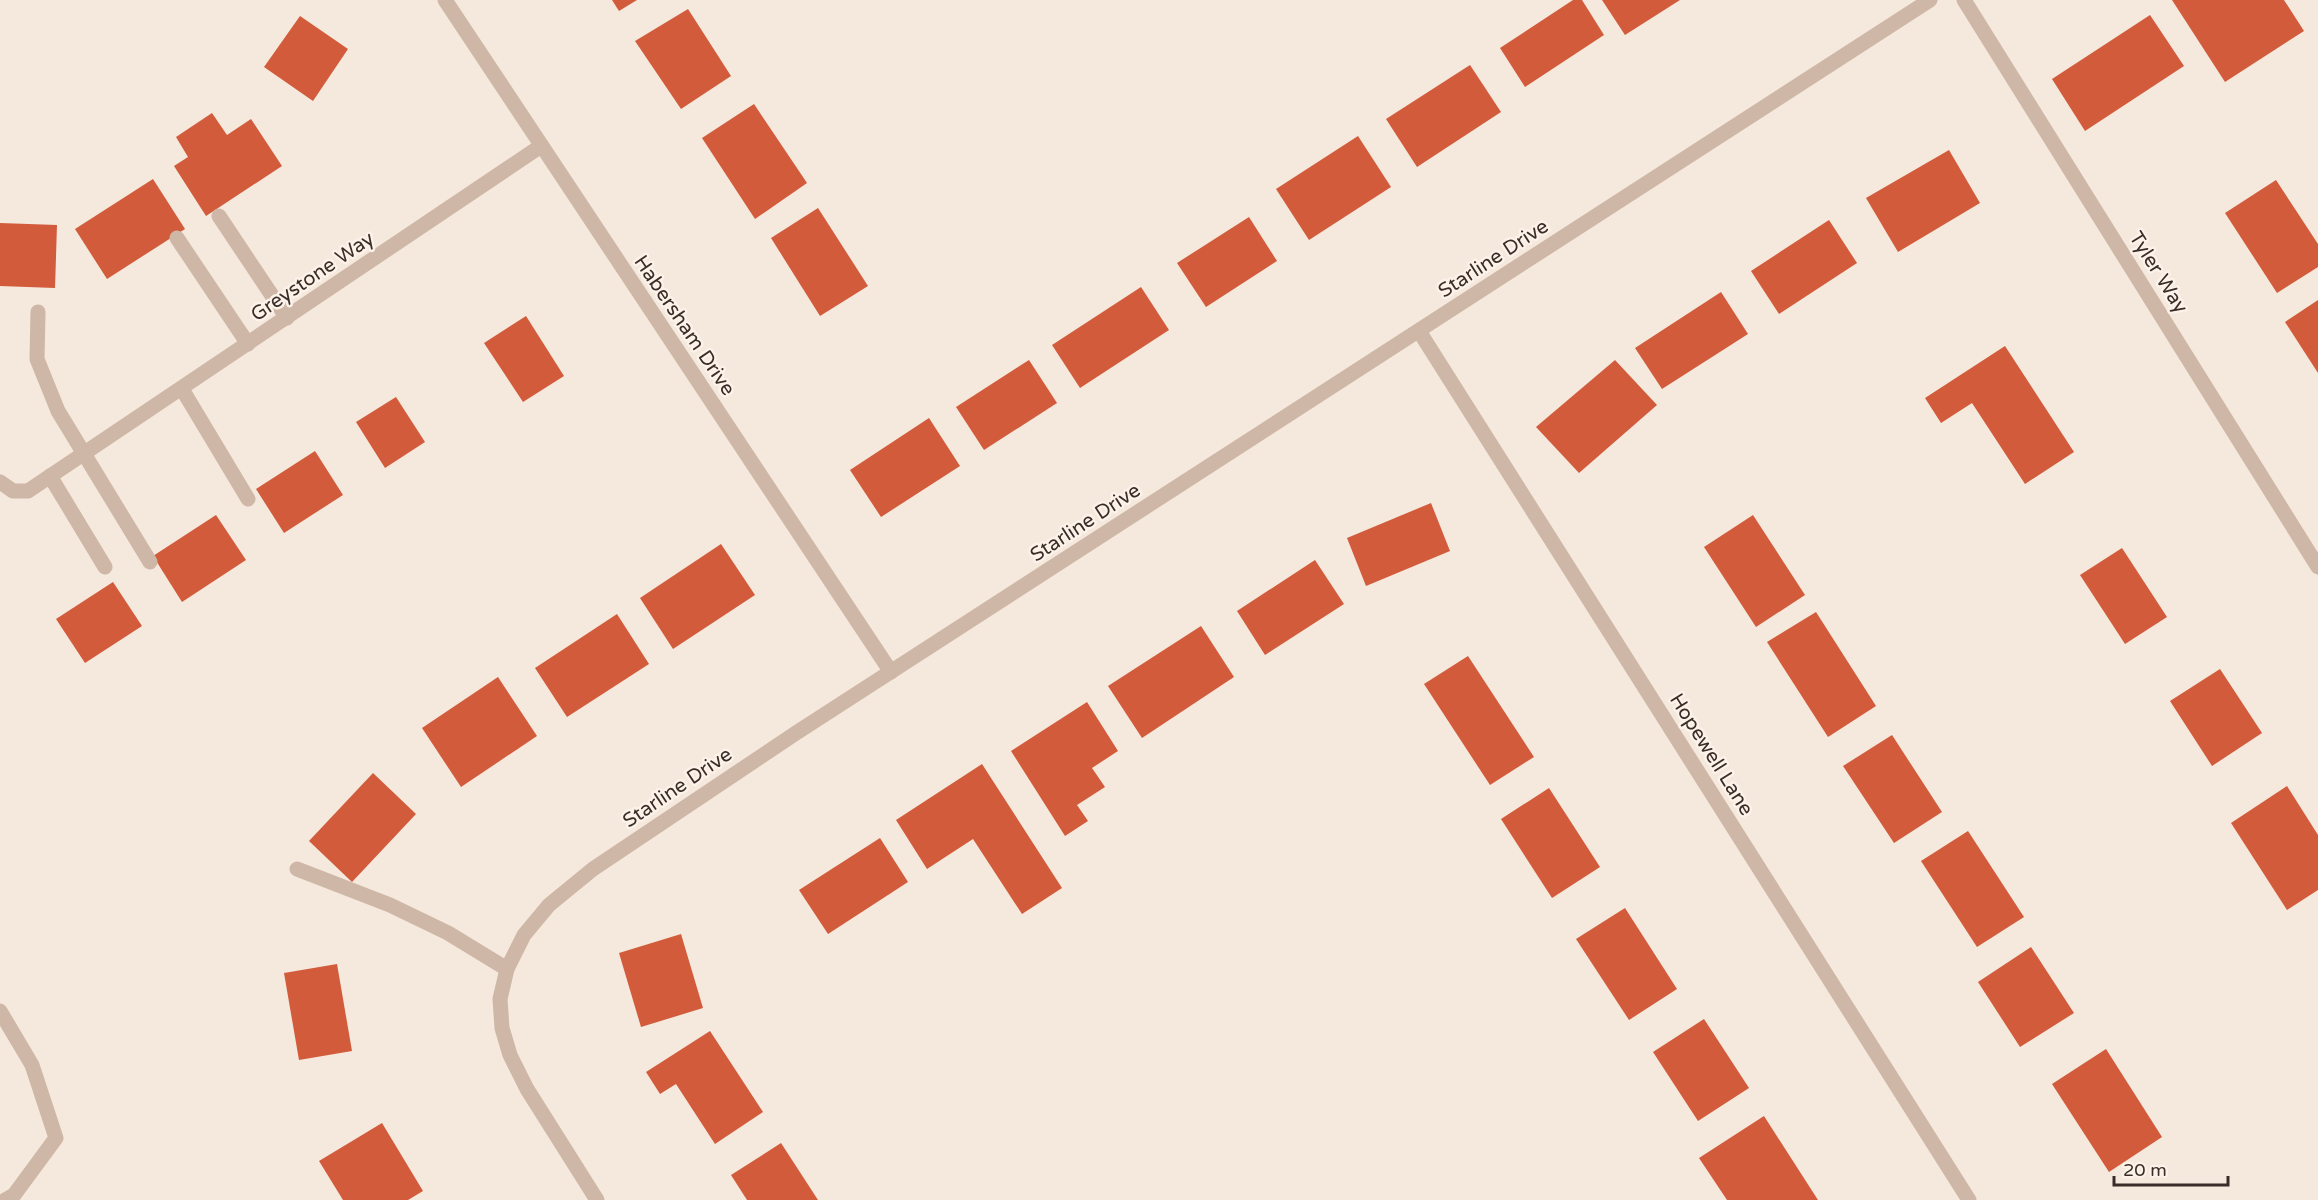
<svg xmlns="http://www.w3.org/2000/svg" width="2318" height="1200" viewBox="0 0 2318 1200" font-family="'Varela Round',sans-serif">
  <rect width="100%" height="100%" fill="#f5e8dc"/>
  <g fill="#d25b3c">
    <polygon points="612,0 637,0 619,11"/>
    <polygon points="1573,0 1582,0 1604,35 1525,87 1500,48"/>
    <polygon points="1602,0 1680,0 1625,35"/>
    <polygon points="2172,0 2284,0 2304,31 2225,82"/>
    <polygon points="688,9 731,76 681,109 635,41"/>
    <polygon points="2150,15 2184,66 2085,131 2052,79"/>
    <polygon points="300,16 348,49 313,101 264,67"/>
    <polygon points="1470,65 1501,112 1417,167 1386,119"/>
    <polygon points="754,104 807,183 755,219 702,138"/>
    <polygon points="212,113 227,135 251,119 282,166 206,216 174,166 188,157 176,137"/>
    <polygon points="1358,136 1391,187 1309,240 1276,189"/>
    <polygon points="1949,150 1980,203 1898,252 1866,198"/>
    <polygon points="153,179 185,229 107,279 75,229"/>
    <polygon points="2276,180 2318,244 2318,267 2277,293 2225,213"/>
    <polygon points="818,208 868,286 820,316 771,238"/>
    <polygon points="1249,217 1277,261 1206,307 1177,263"/>
    <polygon points="1829,220 1857,263 1779,314 1751,271"/>
    <polygon points="0,223 57,225 55,288 0,286"/>
    <polygon points="1141,287 1169,330 1080,388 1052,345"/>
    <polygon points="1721,292 1748,334 1662,389 1635,348"/>
    <polygon points="2318,300 2318,373 2285,322"/>
    <polygon points="526,316 564,376 523,402 484,343"/>
    <polygon points="2005,346 2074,452 2025,484 1972,403 1941,423 1925,398"/>
    <polygon points="1029,360 1057,403 984,450 956,407"/>
    <polygon points="1615,360 1657,405 1579,473 1536,427"/>
    <polygon points="396,397 425,442 385,468 356,422"/>
    <polygon points="929,418 960,466 881,517 850,470"/>
    <polygon points="315,451 343,495 284,533 256,489"/>
    <polygon points="1431,503 1450,551 1366,586 1347,538"/>
    <polygon points="216,515 246,560 182,602 153,556"/>
    <polygon points="1753,515 1805,595 1756,627 1704,547"/>
    <polygon points="721,544 755,595 673,649 640,598"/>
    <polygon points="2122,548 2167,617 2125,644 2080,575"/>
    <polygon points="1315,560 1344,604 1265,655 1237,611"/>
    <polygon points="113,582 142,626 85,663 56,619"/>
    <polygon points="1816,612 1876,706 1828,737 1767,642"/>
    <polygon points="617,614 649,664 567,717 535,668"/>
    <polygon points="1201,626 1234,677 1142,738 1108,686"/>
    <polygon points="1468,656 1534,757 1490,785 1424,684"/>
    <polygon points="2220,669 2262,733 2212,766 2170,701"/>
    <polygon points="498,677 537,736 461,787 422,728"/>
    <polygon points="1087,702 1118,751 1092,768 1105,787 1077,805 1088,821 1065,836 1011,751"/>
    <polygon points="1892,735 1942,812 1894,843 1843,766"/>
    <polygon points="982,764 1062,888 1022,914 973,839 927,869 896,820"/>
    <polygon points="373,773 416,814 352,882 309,841"/>
    <polygon points="2287,786 2318,835 2318,890 2287,910 2231,823"/>
    <polygon points="1549,788 1600,867 1552,898 1501,819"/>
    <polygon points="1968,831 2024,917 1977,947 1921,861"/>
    <polygon points="880,838 908,882 828,934 799,890"/>
    <polygon points="1625,908 1677,989 1629,1020 1576,939"/>
    <polygon points="681,934 703,1008 641,1027 619,953"/>
    <polygon points="2031,947 2074,1013 2020,1047 1978,982"/>
    <polygon points="337,964 352,1051 299,1060 284,973"/>
    <polygon points="1704,1019 1749,1088 1698,1121 1653,1052"/>
    <polygon points="710,1031 763,1112 715,1144 676,1084 660,1094 646,1072"/>
    <polygon points="2106,1049 2162,1137 2109,1172 2052,1084"/>
    <polygon points="1764,1116 1818,1200 1727,1200 1699,1158"/>
    <polygon points="382,1123 423,1191 408,1200 343,1200 319,1161"/>
    <polygon points="781,1143 818,1200 747,1200 731,1175"/>
  </g>
  <g fill="none" stroke-linecap="round" stroke-linejoin="round">
    <g stroke="#ceb7a6" stroke-width="15">
      <polyline points="219,216 287,318"/>
      <polyline points="177,238 248,344"/>
      <polyline points="38,312 37,359 58,411 150,562"/>
      <polyline points="182,389 248,499"/>
      <polyline points="50,476 105,567"/>
      <polyline points="297,869 390,905 448,933 507,969"/>
      <polyline points="0,1011 32,1065 56,1138 14,1195 5,1200"/>
    </g>
    <g stroke="#ceb7a6" stroke-width="15">
      <polyline points="445,0 891,672"/>
      <polyline points="1964,0 2318,567"/>
      <polyline points="1419,331 1969,1200"/>
      <polyline points="0,482 13,491 28,491 541,146"/>
      <polyline points="597,1200 527,1089 510,1055 502,1028 500,999 507,969 524,935 549,905 593,869 796,733 1930,0"/>
    </g>
  </g>
  <g text-anchor="middle" stroke-width="5" stroke-linejoin="round" paint-order="stroke">
    <g font-size="20" fill="#3a2d28" stroke="#fcf2e9">
      <text transform="translate(1493 258) rotate(-33)" y="7">Starline Drive</text>
      <text transform="translate(2159 272) rotate(58)" y="7">Tyler Way</text>
      <text transform="translate(312 276) rotate(-34)" y="7">Greystone Way</text>
      <text transform="translate(685 325) rotate(56)" y="7">Habersham Drive</text>
      <text transform="translate(1085 522) rotate(-33)" y="7">Starline Drive</text>
      <text transform="translate(1712 754) rotate(58)" y="7">Hopewell Lane</text>
      <text transform="translate(677 787) rotate(-34)" y="7">Starline Drive</text>
    </g>
  </g>
  <path d="M2114 1176v9h114v-9" fill="none" stroke="#3a2d28" stroke-width="3"/>
  <text x="2123" y="1176" font-size="18" fill="#3a2d28" stroke="#fcf2e9" stroke-width="4.5" paint-order="stroke">20 m</text>
</svg>
